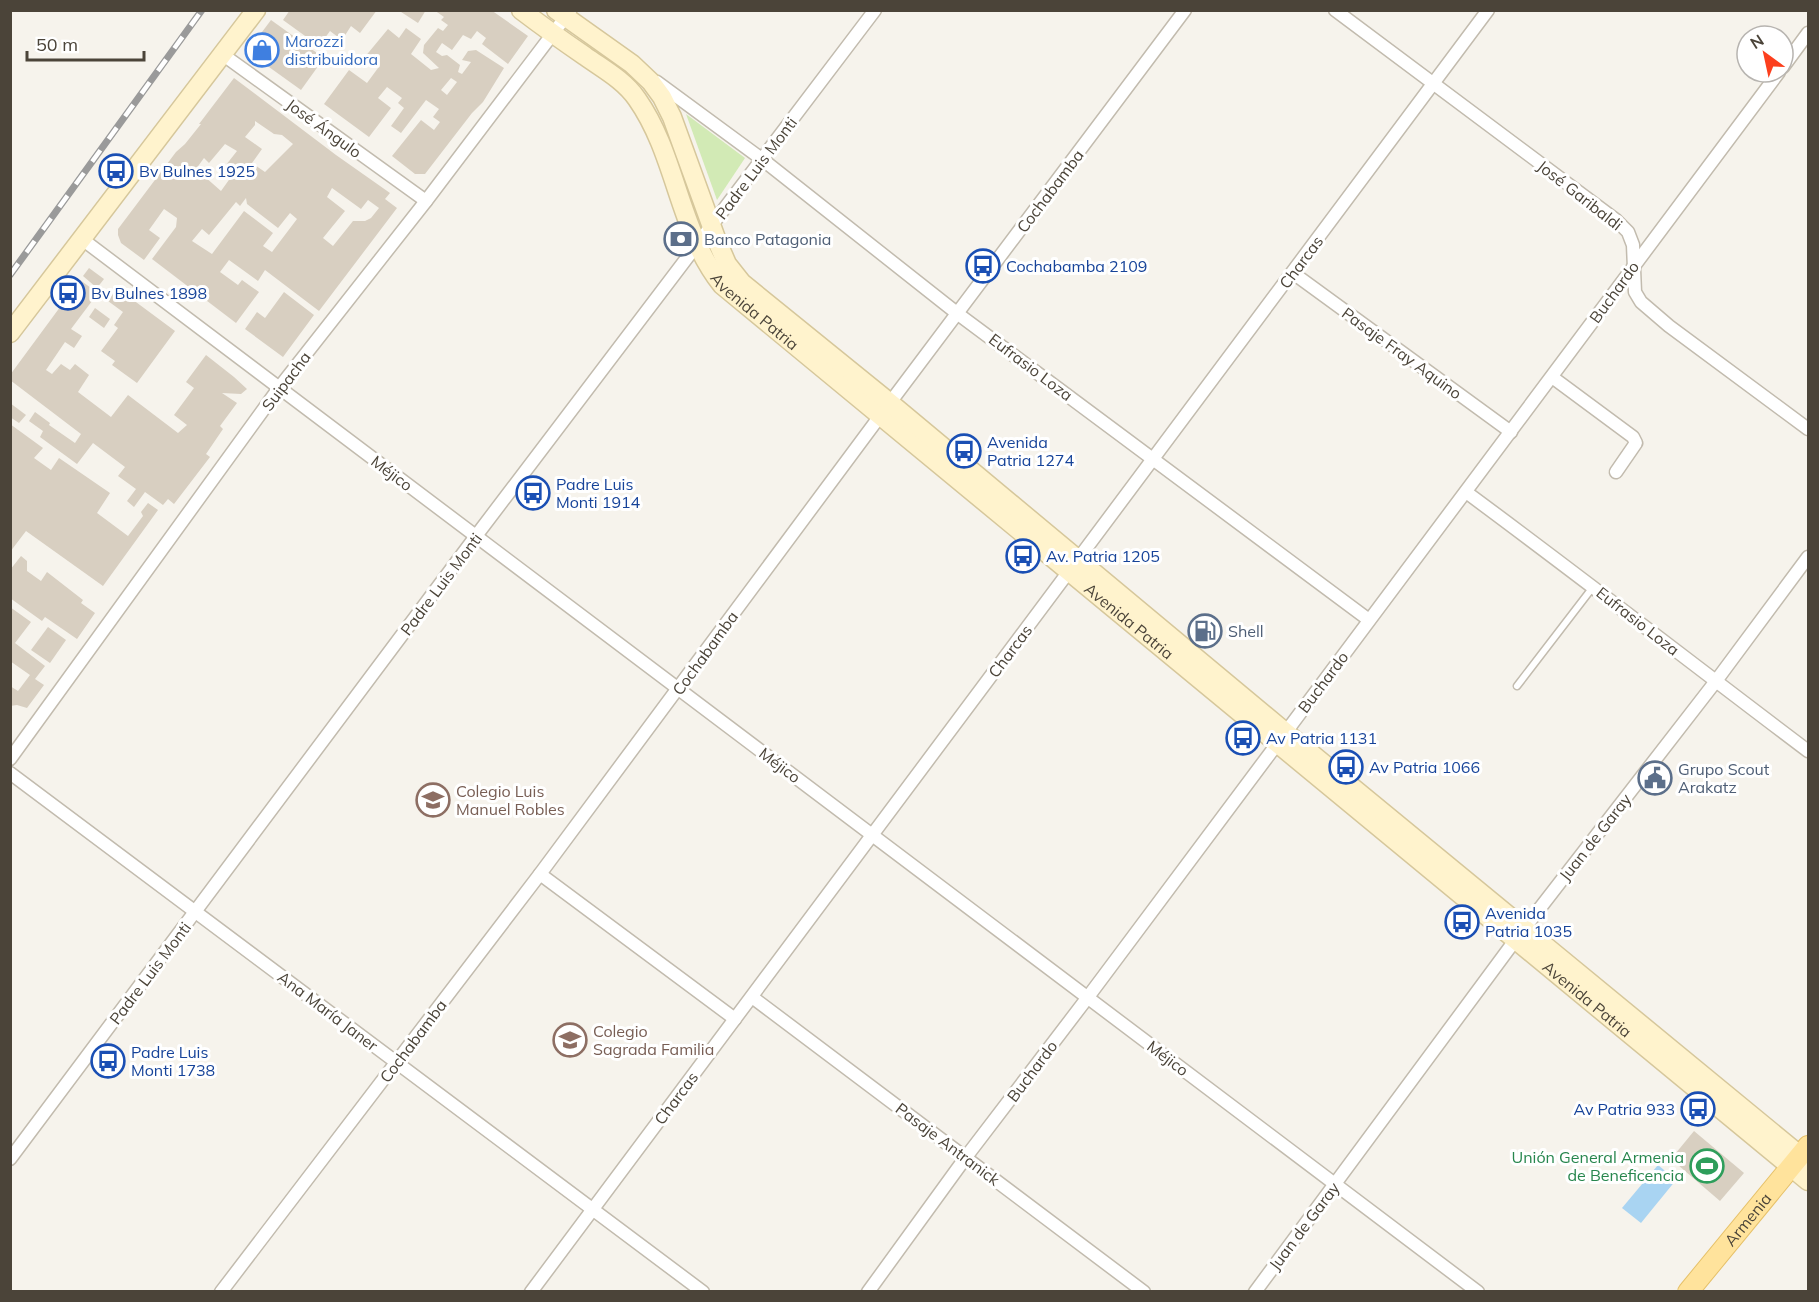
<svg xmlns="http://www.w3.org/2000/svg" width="1819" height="1302" viewBox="0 0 1819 1302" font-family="Mulish,sans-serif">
  <rect width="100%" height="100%" fill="#f6f3ec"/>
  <polygon fill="#d2eab5" points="686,114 745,158 717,200"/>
  <polygon fill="#a9d4f2" points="1658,1165 1676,1180 1641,1223 1622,1208"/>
  <g fill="#d8cfc1" fill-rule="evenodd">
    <polygon points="290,10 377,10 360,33 351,26 342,40 330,31 319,46 283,20"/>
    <polygon points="398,10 426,10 418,23"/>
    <path d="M434,10H491L528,36L508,64L482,44L486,38L477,31L471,39L463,35L452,50L442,43L436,52L442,56L447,55L460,65L458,72L462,74L471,62L462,60L468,51L476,50L504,68L483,102L472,113L425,174H415L392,156L421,120L434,130L440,122L433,117L439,109L426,100L401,133L391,126L404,108L398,103L402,98L387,87L378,98L391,108L369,137L324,104L349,70L367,83L378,68L364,58L388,29L399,38L406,28L421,39L411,54L431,70L439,68L423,53L424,45L438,28L443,31L448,25L441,20L444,17ZM451,78L457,82L447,95L441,90Z"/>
    <polygon points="271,20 324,58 301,90 251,54 250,48"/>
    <path d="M234,78L336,155L390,193L385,199L397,208L319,311L265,270L258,281L229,260L220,272L238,285L242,280L259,292L236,323L152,259L176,227L177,218L164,209L149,230L160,238L144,260L121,243L118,235V229L176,152L185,144L201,124H199ZM255,121L274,134L282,135L293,144L265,172L252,163L262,149L245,137L255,125ZM225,144L237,151L222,170L231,177L221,191L196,169L204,158L209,163ZM332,188L361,209L368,200L379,208L371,218L365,221H353L333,246L323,238L345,211L327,197ZM246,198L247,204L278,228L290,213L297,219L272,252L263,246L273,233L244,211L212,254L192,241L202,229L209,235L236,202L240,206Z"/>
    <polygon points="89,268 104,279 97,288 83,276"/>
    <polygon points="80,280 98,293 71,329 82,336 74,348 65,342 46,370 52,374 61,364 70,370 75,364 89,375 78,392 111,417 128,395 178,433 187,425 174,415 194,388 186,382 206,355 234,377 247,389 241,394 222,393 237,403 220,426 223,429 206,454 210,457 174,504 168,499 163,505 145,492 134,507 127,501 136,489 118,476 125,467 93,443 77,464 40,437 43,431 29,421 35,412 50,423 49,425 75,443 81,434 10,380 10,375"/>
    <polygon points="117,288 175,331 137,383 112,365 115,361 101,351 118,328 114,325 123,312 108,301"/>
    <polygon points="284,292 314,315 283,357 245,329 257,312 265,318"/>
    <polygon points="95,308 110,319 104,328 89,317"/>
    <polygon points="10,403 26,415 19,423 10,417"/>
    <polygon points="10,424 43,448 34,458 51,470 59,458 110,493 97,513 128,536 143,516 141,512 148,503 158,510 103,586 26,531 10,552"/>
    <polygon points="21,556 27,561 27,571 41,581 47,572 83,600 81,603 95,613 77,639 45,617 42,621 10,598 10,570"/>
    <polygon points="10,607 31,622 15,643 45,666 35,679 44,685 27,708 17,705 10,706 10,686 18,691 30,675 10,661"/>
    <polygon points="48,627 66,640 50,663 31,650"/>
    <polygon points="1694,1131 1744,1173 1720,1201 1671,1159"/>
  </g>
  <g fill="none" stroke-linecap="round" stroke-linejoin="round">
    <defs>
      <polyline id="lane" points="1517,686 1593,587"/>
      <g id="street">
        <polyline points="1335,10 1616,220 1628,232 1633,245 1635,292 1641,302 1669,326 1808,429"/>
        <polyline points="222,54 426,201"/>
        <polyline points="1783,67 1808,33"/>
        <polyline points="657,82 763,160 958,314 1369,620"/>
        <polyline points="82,239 1478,1292"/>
        <polyline points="1293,273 1511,432"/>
        <polyline points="1552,377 1633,437 1636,443 1616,472"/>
        <path d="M1466,492C1581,577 1694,665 1808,751"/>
        <polyline points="10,759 279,388 426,201 570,11"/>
        <polyline points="10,773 703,1292"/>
        <polyline points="540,874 735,1019"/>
        <polyline points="752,997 1144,1292"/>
        <polyline points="10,1159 476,536 875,10"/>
        <polyline points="221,1292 540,874 880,416 1185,10"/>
        <polyline points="531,1292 1488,10"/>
        <polyline points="868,1292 966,1157 1088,997 1779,72"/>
        <polyline points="1255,1292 1516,939 1716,681 1808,557"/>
      </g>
      <g id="secondary">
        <path id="s1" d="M521,10C542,26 563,41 585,56C603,69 624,80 637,99C677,156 678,230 722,285L1808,1181"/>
        <polyline points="556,10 632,64 651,82 662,97 672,117 717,241 727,264 742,283 890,403 1285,732 1808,1162"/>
        <polyline points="10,333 256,10"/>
      </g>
      <g id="primary">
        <path id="s2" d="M1688,1292L1808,1146"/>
      </g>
    </defs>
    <use href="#lane" stroke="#c2bbae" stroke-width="9"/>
    <use href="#street" stroke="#c2bbae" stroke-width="15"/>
    <use href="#secondary" stroke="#d6c79b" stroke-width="21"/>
    <use href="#primary" stroke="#e6c16a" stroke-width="22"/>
    <use href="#lane" stroke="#fff" stroke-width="6"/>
    <use href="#street" stroke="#fff" stroke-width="12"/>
    <use href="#secondary" stroke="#fff3cd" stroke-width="18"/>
    <use href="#primary" stroke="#ffe39c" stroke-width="20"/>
    <defs>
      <polyline id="rail" points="10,275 202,10"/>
    </defs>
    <use href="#rail" stroke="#9a9a9a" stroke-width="7"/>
    <use href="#rail" stroke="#fff" stroke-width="4.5" stroke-dasharray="14" stroke-linecap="butt"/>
  </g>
  <defs>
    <symbol id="shop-ring" viewBox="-11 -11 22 22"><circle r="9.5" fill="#fff" stroke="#3f7fe0" stroke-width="1.5"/><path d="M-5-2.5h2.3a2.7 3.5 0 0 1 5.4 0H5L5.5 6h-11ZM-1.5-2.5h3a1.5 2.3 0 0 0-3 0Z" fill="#3f7fe0"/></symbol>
    <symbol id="bus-ring" viewBox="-11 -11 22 22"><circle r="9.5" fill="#fff" stroke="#1a4fb4" stroke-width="1.5"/><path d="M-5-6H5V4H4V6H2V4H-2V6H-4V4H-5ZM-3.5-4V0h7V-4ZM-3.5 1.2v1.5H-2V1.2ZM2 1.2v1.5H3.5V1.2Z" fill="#1a4fb4"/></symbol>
    <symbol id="bank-ring" viewBox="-11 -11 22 22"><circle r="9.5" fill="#fff" stroke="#5c6f8a" stroke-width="1.5"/><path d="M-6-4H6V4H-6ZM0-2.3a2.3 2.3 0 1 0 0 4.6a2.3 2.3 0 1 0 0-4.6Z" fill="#5c6f8a"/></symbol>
    <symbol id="fuel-ring" viewBox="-11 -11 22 22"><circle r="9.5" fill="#fff" stroke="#5c6f8a" stroke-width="1.5"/><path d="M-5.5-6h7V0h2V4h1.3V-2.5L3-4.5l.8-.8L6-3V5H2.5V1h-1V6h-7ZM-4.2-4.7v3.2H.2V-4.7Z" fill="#5c6f8a"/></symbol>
    <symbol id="civic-ring" viewBox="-11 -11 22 22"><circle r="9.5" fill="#fff" stroke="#5c6f8a" stroke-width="1.5"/><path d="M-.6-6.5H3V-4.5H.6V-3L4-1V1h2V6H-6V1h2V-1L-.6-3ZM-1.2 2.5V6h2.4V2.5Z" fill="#5c6f8a"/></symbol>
    <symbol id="school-ring" viewBox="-11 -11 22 22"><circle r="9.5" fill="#fff" stroke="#8d6e63" stroke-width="1.5"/><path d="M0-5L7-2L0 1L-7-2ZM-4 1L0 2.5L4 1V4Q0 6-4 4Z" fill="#8d6e63"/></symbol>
    <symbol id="stadium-ring" viewBox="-11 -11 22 22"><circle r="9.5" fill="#fff" stroke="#2e9e5b" stroke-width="1.5"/><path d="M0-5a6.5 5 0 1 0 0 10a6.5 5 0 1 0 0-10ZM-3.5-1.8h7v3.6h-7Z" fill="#2e9e5b"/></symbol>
  </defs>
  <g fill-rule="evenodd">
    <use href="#shop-ring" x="243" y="31" width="38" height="38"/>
    <use href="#bus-ring" x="97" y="152" width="38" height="38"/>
    <use href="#bank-ring" x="662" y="220" width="38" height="38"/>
    <use href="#bus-ring" x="964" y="247" width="38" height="38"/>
    <use href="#bus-ring" x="49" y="274" width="38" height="38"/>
    <use href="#bus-ring" x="945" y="432" width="38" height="38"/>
    <use href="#bus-ring" x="514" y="474" width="38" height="38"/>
    <use href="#bus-ring" x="1004" y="537" width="38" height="38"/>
    <use href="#fuel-ring" x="1186" y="612" width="38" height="38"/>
    <use href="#bus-ring" x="1224" y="719" width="38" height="38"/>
    <use href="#bus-ring" x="1327" y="748" width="38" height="38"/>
    <use href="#civic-ring" x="1636" y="759" width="38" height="38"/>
    <use href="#school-ring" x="414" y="781" width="38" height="38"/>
    <use href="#bus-ring" x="1443" y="903" width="38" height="38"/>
    <use href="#school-ring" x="551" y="1021" width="38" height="38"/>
    <use href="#bus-ring" x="89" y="1042" width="38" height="38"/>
    <use href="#bus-ring" x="1679" y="1090" width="38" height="38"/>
    <use href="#stadium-ring" x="1688" y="1147" width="38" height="38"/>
  </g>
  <g text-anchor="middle" stroke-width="6" stroke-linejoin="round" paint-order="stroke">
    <g font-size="16" fill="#366cbe" stroke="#fff" text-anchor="start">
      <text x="285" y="47">Marozzi<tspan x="285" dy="18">distribuidora</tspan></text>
    </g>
    <g font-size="16" fill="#4b4439" stroke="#fff">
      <text transform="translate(324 128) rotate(36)" y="6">José Ángulo</text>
      <text transform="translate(756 168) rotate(-53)" y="6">Padre Luis Monti</text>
      <text transform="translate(1050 191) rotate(-53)" y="6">Cochabamba</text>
      <text transform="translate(1580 195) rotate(38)" y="6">José Garibaldi</text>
      <text transform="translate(1301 262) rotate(-53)" y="6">Charcas</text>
      <text transform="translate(1614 292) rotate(-54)" y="6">Buchardo</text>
      <text dy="6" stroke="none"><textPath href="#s1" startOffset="394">Avenida Patria</textPath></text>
      <text transform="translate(1402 353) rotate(36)" y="6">Pasaje Fray Aquino</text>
      <text transform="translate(1031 367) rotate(37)" y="6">Eufrasio Loza</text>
      <text transform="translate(286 381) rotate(-53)" y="6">Suipacha</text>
      <text transform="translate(392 473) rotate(37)" y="6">Méjico</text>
      <text transform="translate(441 584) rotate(-53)" y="6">Padre Luis Monti</text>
      <text dy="6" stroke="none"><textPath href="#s1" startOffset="880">Avenida Patria</textPath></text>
      <text transform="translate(1638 621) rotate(38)" y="6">Eufrasio Loza</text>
      <text transform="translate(1010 651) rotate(-53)" y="6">Charcas</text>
      <text transform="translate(705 653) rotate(-54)" y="6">Cochabamba</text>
      <text transform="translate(1323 682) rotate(-53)" y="6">Buchardo</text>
      <text transform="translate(780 765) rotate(37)" y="6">Méjico</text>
      <text transform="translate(1595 837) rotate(-52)" y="6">Juan de Garay</text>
      <text transform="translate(150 973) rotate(-53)" y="6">Padre Luis Monti</text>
      <text dy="6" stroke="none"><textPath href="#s1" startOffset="1474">Avenida Patria</textPath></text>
      <text transform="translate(328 1011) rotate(37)" y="6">Ana María Janer</text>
      <text transform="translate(413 1041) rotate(-53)" y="6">Cochabamba</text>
      <text transform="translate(1168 1058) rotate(37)" y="6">Méjico</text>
      <text transform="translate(1032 1071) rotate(-53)" y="6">Buchardo</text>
      <text transform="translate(676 1098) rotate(-53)" y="6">Charcas</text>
      <text transform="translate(948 1144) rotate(37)" y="6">Pasaje Antranick</text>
      <text dy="6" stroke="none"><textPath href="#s2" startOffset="94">Armenia</textPath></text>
      <text transform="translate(1304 1226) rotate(-53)" y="6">Juan de Garay</text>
    </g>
    <g font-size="16" fill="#164399" stroke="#fff" text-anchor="start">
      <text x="139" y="177">Bv Bulnes 1925</text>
      <text x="1006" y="272">Cochabamba 2109</text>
      <text x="91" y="299">Bv Bulnes 1898</text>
      <text x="987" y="448">Avenida<tspan x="987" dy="18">Patria 1274</tspan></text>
      <text x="556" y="490">Padre Luis<tspan x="556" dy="18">Monti 1914</tspan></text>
      <text x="1046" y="562">Av. Patria 1205</text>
      <text x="1266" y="744">Av Patria 1131</text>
      <text x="1369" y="773">Av Patria 1066</text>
      <text x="1485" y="919">Avenida<tspan x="1485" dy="18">Patria 1035</tspan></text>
      <text x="131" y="1058">Padre Luis<tspan x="131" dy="18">Monti 1738</tspan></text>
      <text x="1675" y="1115" text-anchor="end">Av Patria 933</text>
    </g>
    <g font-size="16" fill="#4e5e75" stroke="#fff" text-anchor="start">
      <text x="704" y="245">Banco Patagonia</text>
      <text x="1228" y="637">Shell</text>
      <text x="1678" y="775">Grupo Scout<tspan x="1678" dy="18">Arakatz</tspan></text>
    </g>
    <g font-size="16" fill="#785e54" stroke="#fff" text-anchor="start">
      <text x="456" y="797">Colegio Luis<tspan x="456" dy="18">Manuel Robles</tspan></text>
      <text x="593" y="1037">Colegio<tspan x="593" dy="18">Sagrada Familia</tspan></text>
    </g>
    <g font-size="16" fill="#27864d" stroke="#fff" text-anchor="end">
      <text x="1684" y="1163">Unión General Armenia<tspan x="1684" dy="18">de Beneficencia</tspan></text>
    </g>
  </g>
  <rect width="1819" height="1302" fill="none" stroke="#4b4439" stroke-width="24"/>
  <g transform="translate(1765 54) rotate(327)"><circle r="28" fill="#ffffff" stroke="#b7b4b0" stroke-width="1.5"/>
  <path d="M0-4.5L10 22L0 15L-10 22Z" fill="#fc3f1d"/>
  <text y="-9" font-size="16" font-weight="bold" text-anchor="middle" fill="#4b4439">N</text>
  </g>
  <path d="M27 51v9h117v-9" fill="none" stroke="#4b4439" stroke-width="3"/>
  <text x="36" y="51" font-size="18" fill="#4b4439" stroke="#ffffff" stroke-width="4.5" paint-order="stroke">50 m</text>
</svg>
